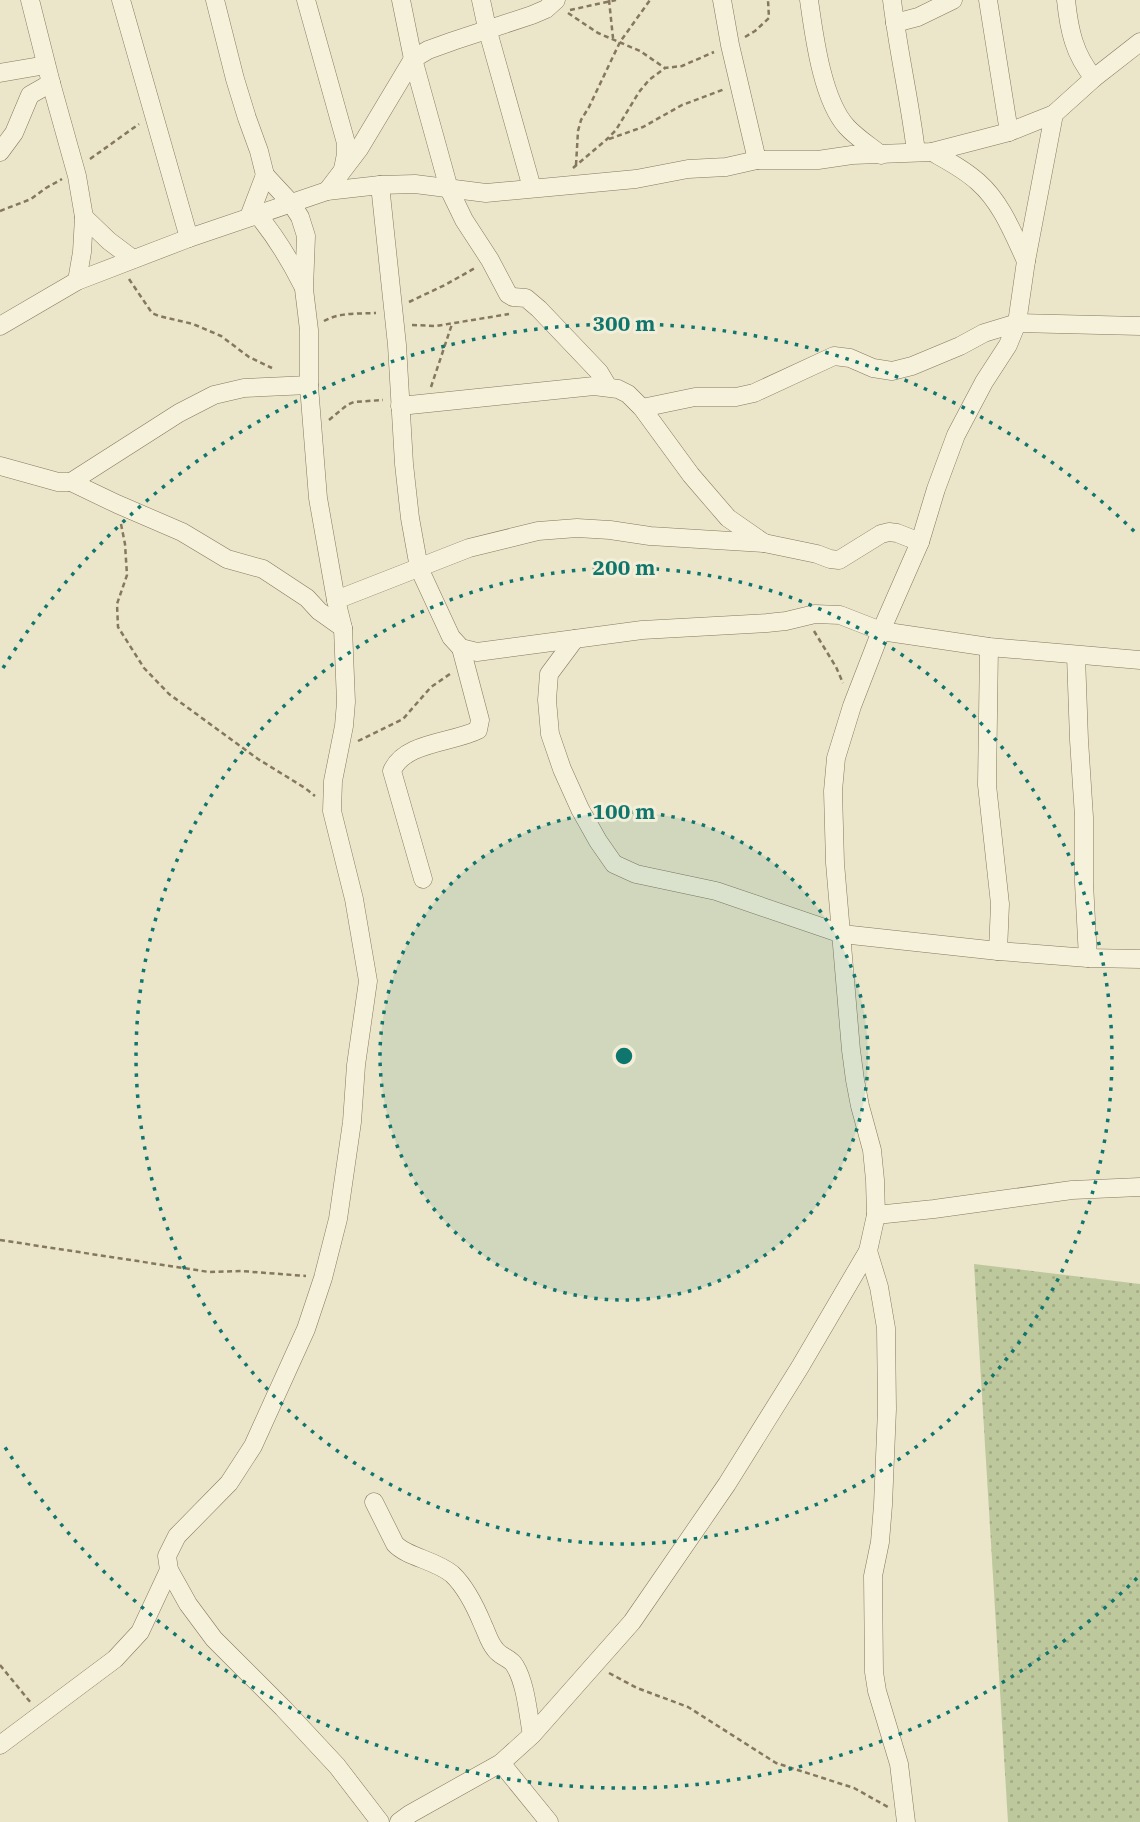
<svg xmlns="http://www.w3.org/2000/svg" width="1140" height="1822" viewBox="0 0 1140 1822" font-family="'IBM Plex Serif',serif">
  <defs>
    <pattern id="grass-dots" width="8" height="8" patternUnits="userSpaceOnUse" patternTransform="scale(1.75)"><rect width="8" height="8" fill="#bec89d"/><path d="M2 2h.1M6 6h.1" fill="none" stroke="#a4ac87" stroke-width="1.8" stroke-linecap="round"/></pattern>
  </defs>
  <rect width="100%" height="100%" fill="#ebe5c9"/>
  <polygon fill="url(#grass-dots)" points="974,1264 1140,1284 1140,1822 1008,1822"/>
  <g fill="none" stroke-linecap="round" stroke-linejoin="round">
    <defs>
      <g id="minor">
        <polyline points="30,0 51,83 77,176 84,217 82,252 77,281"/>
        <polyline points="121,0 189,238"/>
        <polyline points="215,0 235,79 247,118 259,151 265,175 291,203 300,217 306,236 304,289 309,330 309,386 318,498 336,600 343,628 346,702 344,726 333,781 332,811 354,899 368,981 356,1065 352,1122 338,1219 323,1278 306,1329 253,1446 229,1483 177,1536 167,1556 169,1570 188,1604 214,1639 283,1708 337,1766 380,1822"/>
        <polyline points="306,0 346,143 346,154 343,169"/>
        <polyline points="401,0 413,59 449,189 464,220 490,260 508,294 513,297 526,298 539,309 599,372 608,387"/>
        <polyline points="481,0 487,28 532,188"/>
        <polyline points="722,0 730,45 757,160"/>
        <path d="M809,0C814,35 822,100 847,127C856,137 870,146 881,155"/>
        <path d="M892,0C898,51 910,101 916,152"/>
        <polyline points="988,0 1009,132"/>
        <path d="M1066,0C1069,29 1074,55 1094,78"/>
        <polyline points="895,23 918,17 953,0"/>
        <polyline points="0,73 46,65"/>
        <polyline points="0,152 14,133 30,95 51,83"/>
        <path d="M932,152C948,161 964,169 978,182C1001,202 1013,233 1026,261"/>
        <polyline points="380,185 397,345 404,464 410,518 419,568 451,637 461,648 477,652 642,630 767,623 786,621 815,614 840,615 881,631 989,647 1140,660"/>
        <polyline points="327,191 359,149 413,59 428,50 453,41 532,15 546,9 556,0"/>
        <path d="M257,214C276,237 290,260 303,286"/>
        <polyline points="84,217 109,241 133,259"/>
        <polyline points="249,217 265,175"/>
        <polyline points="0,326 77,281 189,238 327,191 380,185 415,184 486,193 636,179 688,169 726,167 757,160 818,160 852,155 932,152 1009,132 1054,114"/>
        <polyline points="400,406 594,386 618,389 628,394 642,408 691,475 728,518 764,543"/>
        <polyline points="642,408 695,397 736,397 754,393 834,356 850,358 873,368 892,371 912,366 960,346 984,333 1017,323 1140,326"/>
        <polyline points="0,466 58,482 71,482 179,413 214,395 244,388 309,385"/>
        <polyline points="71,482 117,504 182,532 227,559 263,569 307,598 319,611 343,628"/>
        <polyline points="336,600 469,548 538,531 577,528 610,530 650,536 764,543 817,554 830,559 839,560 881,534 889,532 897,533 920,542"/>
        <polyline points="575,639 549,674 547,700 550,734 562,769 580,809 598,841 614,864 636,874 716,891 842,934 998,951 1088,958 1140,959"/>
        <polyline points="989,647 987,785 1000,904 998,951"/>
        <polyline points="1076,656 1079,740 1084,817 1084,883 1088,958"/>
        <path d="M423,879L392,771C404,742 452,743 478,730L480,720L461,648"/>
        <polyline points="876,1215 934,1209 1072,1190 1140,1187"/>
        <polyline points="868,1251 879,1287 886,1328 887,1409 883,1505 880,1542 873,1576 874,1672 877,1691 899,1764 906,1822"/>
        <path d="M374,1502L395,1544C407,1557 435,1560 452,1574C466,1587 476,1608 483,1625C487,1633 489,1642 495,1649C500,1657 511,1658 515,1666C526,1684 528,1714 532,1735"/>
        <polyline points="0,1745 115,1659 140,1632 169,1570"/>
        <polyline points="501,1763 549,1822"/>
        <polyline points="399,1822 410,1814 501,1763 532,1735 632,1622 727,1484 800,1367 868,1251 876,1215 875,1180 872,1150 860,1106 855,1080 851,1050 835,863 833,791 836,758 852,706 881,631 920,542 936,489 956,435 984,382 1008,345 1017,323 1026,261 1054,114 1094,78 1140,42"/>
      </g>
    </defs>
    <use href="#minor" stroke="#85785f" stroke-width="19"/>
    <g stroke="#85785f" stroke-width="2.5" stroke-dasharray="5 3.5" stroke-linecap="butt">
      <polyline points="609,0 613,38"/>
      <polyline points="570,10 616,0"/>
      <polyline points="568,13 598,33 640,51 665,68"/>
      <polyline points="745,37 755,31 769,18 768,0"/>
      <polyline points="609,139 643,127 682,105 725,89"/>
      <polyline points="90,159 139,124"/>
      <polyline points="576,165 578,131 581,120 589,107 620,42 650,0"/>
      <polyline points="573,168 606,140 616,130 639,92 649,80 665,68 682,66 714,52"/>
      <polyline points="0,211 31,199 46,188 62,179"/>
      <polyline points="129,279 152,313 159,316 193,324 221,336 249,357 272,368"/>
      <polyline points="409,302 445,285 475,268"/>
      <path d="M324,321C340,312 359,314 376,313"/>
      <polyline points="412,325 436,326 509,314"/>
      <polyline points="431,387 452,324"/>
      <polyline points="329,420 347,405 354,402 383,400"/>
      <polyline points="121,524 125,544 127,575 117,604 118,627 144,668 169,694 258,759 305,788 315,796"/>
      <polyline points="814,631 836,667 843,683"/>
      <polyline points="358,741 403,719 431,687 450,674"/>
      <polyline points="0,1240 209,1272 241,1271 306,1276"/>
      <polyline points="0,1665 31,1703"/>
      <polyline points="609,1673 637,1688 688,1707 776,1763 854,1788 888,1807"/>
    </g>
    <use href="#minor" stroke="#f6f1db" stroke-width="18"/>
  </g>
  <circle cx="624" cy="1056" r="244" fill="#0f766e" fill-opacity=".12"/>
  <g fill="none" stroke="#0f766e" stroke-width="3.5" stroke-dasharray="3.5 7">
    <circle cx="624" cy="1056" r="244"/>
    <circle cx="624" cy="1056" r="488"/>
    <path d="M1137 1578A732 732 0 0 1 3 1444M3 668A732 732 0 0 1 1137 534"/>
  </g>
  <circle cx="624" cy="1056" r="10" fill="#0f766e" stroke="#f3eed8" stroke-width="3.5"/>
  <g font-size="21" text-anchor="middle" font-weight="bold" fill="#0f766e" stroke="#f3eed8" stroke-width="6" stroke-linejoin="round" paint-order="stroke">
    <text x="624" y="331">300 m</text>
    <text x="624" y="575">200 m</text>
    <text x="624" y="819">100 m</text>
  </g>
</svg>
